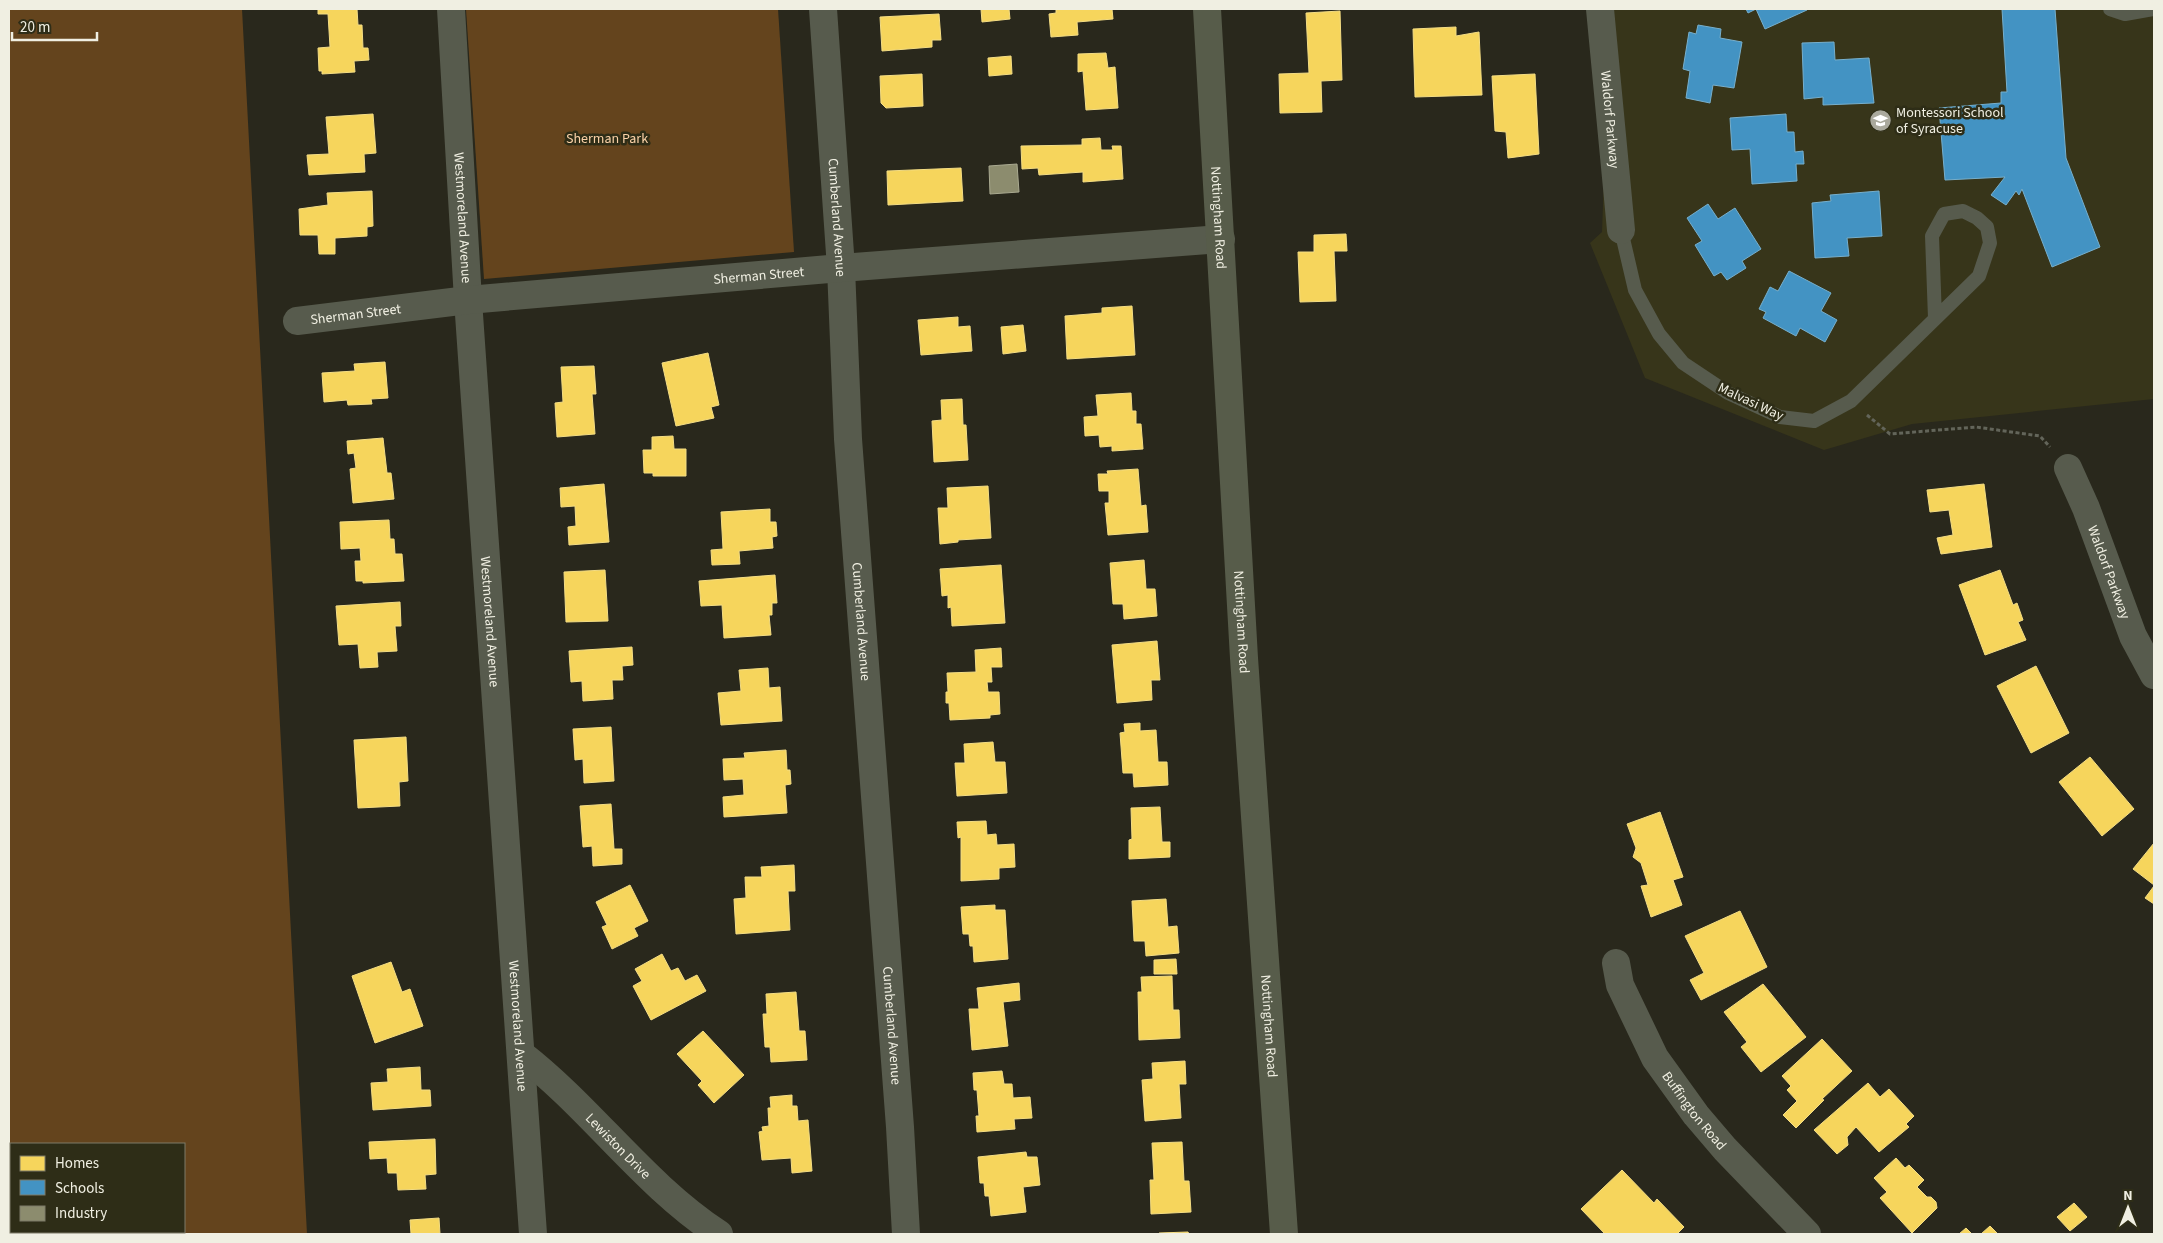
<svg xmlns="http://www.w3.org/2000/svg" width="2163" height="1243" viewBox="0 0 2163 1243" font-family="'Source Sans 3',sans-serif">
  <rect width="100%" height="100%" fill="#29281c"/>
  <polygon fill="#37351a" points="1610,9 2154,9 2154,399 1912,424 1824,450 1645,378 1590,243 1602,232"/>
  <g fill="#64441d" fill-rule="evenodd">
    <path d="M9,9H242L307,1234H9ZM11,1144H184V1232H11Z"/>
    <polygon points="466,9 778,9 794,252 484,279"/>
  </g>
  <g fill="#f6d55c" stroke="#f4dd84">
    <polygon points="318,9 357,9 358,25 362,25 363,48 368,48 369,60 354,61 355,72 322,74 322,71 319,71 318,48 330,47 328,14 318,14"/>
    <polygon points="981,9 1009,9 1010,19 982,22"/>
    <polygon points="1056,9 1112,9 1113,19 1077,22 1078,35 1051,37 1049,14 1056,13"/>
    <polygon points="1340,11 1342,80 1321,81 1322,112 1280,113 1279,74 1309,73 1306,13"/>
    <polygon points="939,14 941,40 932,40 932,47 882,51 880,17"/>
    <polygon points="1456,27 1456,36 1479,32 1482,95 1415,97 1413,29"/>
    <polygon points="1106,53 1108,68 1115,67 1118,108 1086,110 1083,71 1078,72 1078,54"/>
    <polygon points="1011,56 1012,74 989,76 988,58"/>
    <polygon points="922,74 923,106 886,108 881,103 880,76"/>
    <polygon points="1535,74 1539,154 1508,158 1506,132 1495,131 1492,76"/>
    <polygon points="373,114 376,153 364,154 365,172 309,175 307,155 329,154 326,117"/>
    <polygon points="1100,138 1101,150 1113,150 1112,146 1121,146 1123,179 1083,182 1083,172 1039,175 1038,168 1022,169 1021,146 1082,145 1082,139"/>
    <polygon points="961,168 963,201 888,205 887,171"/>
    <polygon points="372,191 373,226 367,227 367,236 335,238 335,254 319,254 318,235 300,235 299,209 328,205 327,193"/>
    <polygon points="1346,234 1347,251 1334,251 1336,301 1300,302 1298,252 1314,252 1314,235"/>
    <polygon points="1132,306 1135,355 1067,359 1065,316 1102,313 1102,308"/>
    <polygon points="958,317 958,327 970,326 972,351 921,355 918,320"/>
    <polygon points="1023,325 1026,351 1003,354 1001,327"/>
    <polygon points="708,353 719,405 711,407 714,418 676,426 662,363"/>
    <polygon points="385,362 388,398 371,399 372,404 348,405 347,400 324,402 322,373 355,371 354,364"/>
    <polygon points="594,366 596,394 592,394 595,434 557,437 555,403 563,402 561,367"/>
    <polygon points="1131,393 1132,411 1136,411 1136,424 1141,424 1143,449 1112,451 1112,446 1100,447 1099,435 1085,436 1084,417 1098,416 1096,395"/>
    <polygon points="962,399 963,425 966,425 968,460 934,462 932,421 942,420 941,400"/>
    <polygon points="673,436 674,449 686,449 686,476 653,476 653,473 644,473 643,450 652,450 652,437"/>
    <polygon points="383,438 387,473 391,473 394,499 353,503 350,469 356,468 354,453 348,454 347,441"/>
    <polygon points="1138,469 1141,506 1146,505 1148,532 1108,535 1105,503 1109,503 1109,491 1099,491 1098,474 1108,474 1107,471"/>
    <polygon points="604,484 609,542 569,545 568,527 576,526 575,506 561,507 560,488"/>
    <polygon points="1984,484 1992,547 1941,554 1937,538 1953,535 1949,510 1930,512 1927,490"/>
    <polygon points="988,486 991,538 958,540 958,542 940,544 938,508 948,508 947,488"/>
    <polygon points="770,509 770,522 776,522 777,536 772,537 773,548 739,551 740,564 712,565 711,550 723,549 721,512"/>
    <polygon points="389,520 390,539 394,539 395,554 402,554 404,581 363,583 363,581 356,581 355,561 361,561 360,548 341,549 340,522"/>
    <polygon points="1144,560 1146,589 1155,589 1157,616 1124,619 1123,604 1113,604 1110,563"/>
    <polygon points="1001,565 1005,623 952,626 951,607 948,608 948,595 942,596 940,569"/>
    <polygon points="605,570 608,621 566,622 564,572"/>
    <polygon points="2000,570 2013,605 2017,603 2023,620 2018,622 2026,640 1985,655 1959,585"/>
    <polygon points="775,575 777,603 772,603 772,615 769,615 771,635 724,638 722,605 701,606 699,581"/>
    <polygon points="400,602 401,626 395,626 397,651 377,652 378,667 360,668 358,644 339,645 336,606"/>
    <polygon points="1157,641 1160,680 1151,680 1152,700 1117,703 1112,645"/>
    <polygon points="632,647 633,665 622,666 623,680 612,680 613,699 583,701 582,681 571,682 569,651"/>
    <polygon points="1001,648 1002,667 991,667 992,682 987,682 988,692 999,692 1000,714 990,715 990,718 950,720 949,703 946,703 946,692 948,692 947,673 976,672 975,650"/>
    <polygon points="2036,666 2069,733 2031,753 1997,686"/>
    <polygon points="768,668 769,688 780,687 782,721 721,725 718,693 741,691 739,670"/>
    <polygon points="1140,723 1140,731 1156,730 1158,762 1167,762 1168,785 1134,787 1133,773 1123,773 1120,733 1125,732 1124,724"/>
    <polygon points="611,727 614,781 584,783 583,759 575,760 573,729"/>
    <polygon points="406,737 408,781 399,782 400,806 358,808 354,740"/>
    <polygon points="993,742 995,762 1005,762 1007,793 957,796 955,763 965,763 964,744"/>
    <polygon points="786,750 787,770 790,770 791,784 785,785 787,813 724,817 723,797 744,795 743,779 724,780 723,759 745,758 744,753"/>
    <polygon points="2090,757 2134,809 2102,836 2059,782"/>
    <polygon points="611,804 614,849 622,849 622,864 593,866 592,846 583,847 580,806"/>
    <polygon points="1160,807 1162,842 1170,842 1170,857 1129,859 1129,840 1132,839 1131,808"/>
    <polygon points="1660,812 1683,877 1673,880 1682,905 1651,917 1641,886 1648,885 1641,863 1633,857 1636,848 1627,824"/>
    <polygon points="986,821 987,835 996,834 997,845 1014,844 1015,867 999,868 999,879 961,881 961,837 958,838 957,822"/>
    <polygon points="2154,843 2154,885 2133,869"/>
    <polygon points="794,865 795,891 788,891 790,930 736,934 734,899 746,898 745,877 762,877 761,867"/>
    <polygon points="630,885 648,921 634,928 638,936 612,949 602,927 607,925 596,902"/>
    <polygon points="2154,886 2154,904 2145,898"/>
    <polygon points="1166,899 1168,927 1177,926 1179,953 1146,956 1145,941 1134,941 1132,901"/>
    <polygon points="995,905 995,910 1005,910 1008,959 974,962 973,946 970,946 969,934 963,934 961,907"/>
    <polygon points="1740,911 1767,967 1701,1000 1690,980 1704,973 1685,936"/>
    <polygon points="662,954 671,971 678,968 685,981 697,975 706,991 651,1020 633,986 642,981 635,969"/>
    <polygon points="1176,959 1177,974 1154,974 1154,960"/>
    <polygon points="391,962 402,992 410,989 423,1026 375,1043 352,976"/>
    <polygon points="1172,976 1173,1010 1179,1010 1180,1038 1139,1040 1138,992 1142,992 1141,977"/>
    <polygon points="1019,983 1020,1000 1003,1002 1008,1046 972,1050 969,1009 979,1009 977,988"/>
    <polygon points="1763,984 1806,1037 1761,1072 1741,1047 1747,1042 1724,1012"/>
    <polygon points="796,992 799,1031 805,1031 807,1060 771,1062 770,1047 765,1047 763,1014 767,1014 766,994"/>
    <polygon points="703,1031 744,1075 714,1103 698,1085 702,1081 677,1054"/>
    <polygon points="1822,1039 1852,1071 1822,1099 1824,1100 1796,1128 1783,1115 1797,1101 1787,1090 1791,1086 1782,1076"/>
    <polygon points="1185,1061 1186,1084 1179,1084 1181,1118 1145,1121 1142,1080 1153,1079 1152,1063"/>
    <polygon points="420,1067 421,1090 430,1090 431,1106 373,1110 371,1083 388,1082 387,1069"/>
    <polygon points="1002,1071 1004,1084 1012,1084 1013,1098 1030,1097 1032,1118 1014,1119 1015,1129 977,1132 976,1116 979,1116 977,1090 974,1090 973,1073"/>
    <polygon points="1868,1083 1880,1097 1889,1089 1914,1116 1906,1124 1909,1127 1879,1152 1856,1127 1847,1137 1848,1145 1837,1154 1814,1130"/>
    <polygon points="792,1095 792,1106 797,1106 798,1121 808,1120 812,1171 792,1173 791,1158 762,1160 759,1132 763,1131 762,1127 769,1126 768,1108 771,1108 770,1097"/>
    <polygon points="435,1139 436,1174 425,1175 426,1189 398,1190 397,1173 388,1173 387,1158 370,1159 369,1142"/>
    <polygon points="1182,1142 1184,1181 1189,1181 1191,1212 1151,1214 1150,1180 1154,1180 1152,1143"/>
    <polygon points="1026,1152 1027,1157 1037,1157 1040,1185 1023,1187 1026,1212 991,1216 989,1196 985,1196 984,1183 980,1183 978,1157"/>
    <polygon points="1896,1158 1905,1168 1909,1165 1924,1180 1917,1187 1927,1197 1931,1197 1936,1202 1937,1208 1912,1233 1880,1198 1887,1192 1874,1178"/>
    <polygon points="1622,1170 1654,1203 1657,1199 1684,1227 1677,1234 1605,1234 1581,1209"/>
    <polygon points="2074,1203 2087,1217 2070,1231 2057,1217"/>
    <polygon points="439,1218 440,1234 411,1234 410,1220"/>
    <polygon points="1990,1226 1998,1234 1981,1234"/>
    <polygon points="1966,1228 1972,1234 1959,1234"/>
    <polygon points="1188,1232 1189,1234 1159,1234 1159,1233"/>
  </g>
  <g fill="#4393c3" stroke="#77afcc">
    <polygon points="1746,9 1806,9 1807,10 1765,29 1756,9 1748,13"/>
    <polygon points="2002,9 2055,9 2066,158 2100,247 2052,267 2022,189 2019,195 2016,191 2006,205 1991,195 2005,177 1945,180 1939,108 2001,103 2001,92 2007,92"/>
    <polygon points="1698,25 1721,29 1720,38 1742,42 1734,88 1713,85 1710,103 1686,98 1690,71 1683,69 1689,32 1696,34"/>
    <polygon points="1834,42 1835,60 1869,58 1874,103 1823,105 1823,97 1804,99 1802,43"/>
    <polygon points="1786,114 1787,132 1794,132 1795,152 1803,151 1804,164 1796,164 1797,181 1752,184 1750,149 1732,150 1730,118"/>
    <polygon points="1879,191 1882,236 1847,238 1849,256 1815,258 1812,203 1831,201 1830,195"/>
    <polygon points="1708,204 1718,219 1735,208 1761,249 1742,261 1746,268 1727,280 1721,272 1714,276 1695,245 1702,241 1687,218"/>
    <polygon points="1789,271 1831,293 1821,311 1837,320 1825,342 1800,328 1796,336 1763,318 1766,312 1759,309 1770,287 1778,291"/>
  </g>
  <polygon fill="#8c8c6e" stroke="#aaaa91" points="1017,164 1019,192 990,194 989,166"/>
  <g fill="none" stroke-linecap="round" stroke-linejoin="round">
    <polyline stroke="#63655a" stroke-width="3" stroke-dasharray="4 2.5" stroke-linecap="butt" points="1867,415 1890,434 1976,427 2040,436 2050,447"/>
    <g stroke="#575b4d" stroke-width="14">
      <polyline points="2110,9 2125,14 2153,9"/>
      <polyline points="1621,230 1635,290 1659,334 1683,363 1728,393 1780,417 1814,421 1851,401 1979,276 1990,243 1987,227 1977,218 1963,211 1944,214 1932,236 1935,318"/>
    </g>
    <g stroke="#575b4d" stroke-width="28">
      <path id="s1" d="M451,9L468,300L533,1234"/>
      <path id="s2" d="M823,9L841,268L848,439L900,1127L906,1234"/>
      <path id="s3" d="M1600,9L1621,230"/>
      <path id="s4" d="M297,321L468,300L841,268L1221,239"/>
      <path id="s5" d="M2068,468L2086,508L2133,636L2154,675"/>
      <path id="s6" d="M1616,963L1620,985L1655,1058L1696,1115L1725,1149L1807,1234"/>
      <path id="s7" d="M521,1054C592,1109 644,1185 719,1234"/>
    </g>
    <path stroke="#575c4a" stroke-width="28" id="s8" d="M1207,9L1244,658L1284,1234"/>
  </g>
  <defs>
    <symbol id="school-disc" viewBox="-11 -11 22 22"><circle r="9.5" fill="#aaa99d" stroke="#2e2d17"/><path d="M0-5L7-2L0 1L-7-2ZM-4 1L0 2.5L4 1V4Q0 6-4 4Z" fill="#fff"/></symbol>
  </defs>
  <g fill-rule="evenodd">
    <use href="#school-disc" x="1868" y="108" width="25" height="25"/>
  </g>
  <g text-anchor="middle" stroke-width="5" stroke-linejoin="round" paint-order="stroke">
    <g font-size="14" fill="#f0efe2" stroke="#2e2d17" text-anchor="start">
      <text x="1896" y="117">Montessori School<tspan x="1896" dy="16">of Syracuse</tspan></text>
    </g>
    <g font-size="14" fill="#f0efe2" stroke="#2e2d17">
      <text dy="5" stroke="none"><textPath href="#s3" startOffset="111">Waldorf Parkway</textPath></text>
      <text dy="5" stroke="none"><textPath href="#s2" startOffset="209">Cumberland Avenue</textPath></text>
      <text dy="5" stroke="none"><textPath href="#s8" startOffset="209">Nottingham Road</textPath></text>
      <text dy="5" stroke="none"><textPath href="#s1" startOffset="209">Westmoreland Avenue</textPath></text>
      <text dy="5" stroke="none"><textPath href="#s4" startOffset="464">Sherman Street</textPath></text>
      <text dy="5" stroke="none"><textPath href="#s4" startOffset="59">Sherman Street</textPath></text>
      <text transform="translate(1751 401) rotate(25)" y="5">Malvasi Way</text>
      <text dy="5" stroke="none"><textPath href="#s5" startOffset="112">Waldorf Parkway</textPath></text>
      <text dy="5" stroke="none"><textPath href="#s1" startOffset="614">Westmoreland Avenue</textPath></text>
      <text dy="5" stroke="none"><textPath href="#s2" startOffset="614">Cumberland Avenue</textPath></text>
      <text dy="5" stroke="none"><textPath href="#s8" startOffset="614">Nottingham Road</textPath></text>
      <text dy="5" stroke="none"><textPath href="#s1" startOffset="1019">Westmoreland Avenue</textPath></text>
      <text dy="5" stroke="none"><textPath href="#s2" startOffset="1019">Cumberland Avenue</textPath></text>
      <text dy="5" stroke="none"><textPath href="#s8" startOffset="1019">Nottingham Road</textPath></text>
      <text dy="5" stroke="none"><textPath href="#s6" startOffset="169">Buffington Road</textPath></text>
      <text dy="5" stroke="none"><textPath href="#s7" startOffset="134">Lewiston Drive</textPath></text>
    </g>
    <g font-size="14" fill="#fbd2a8" stroke="#2e2d17">
      <text x="607" y="143">Sherman Park</text>
    </g>
  </g>
  <rect width="2163" height="1243" fill="none" stroke="#f0efe2" stroke-width="20"/>
  <rect x="10" y="1143" width="175" height="90" fill="#2e2d17" stroke="#7c7b68"/>
  <rect x="20" y="1156" width="25" height="15" fill="#f6d55c" stroke="#7c7b68"/>
  <text x="55" y="1168" font-size="15" fill="#f0efe2">Homes</text>
  <rect x="20" y="1180" width="25" height="15" fill="#4393c3" stroke="#7c7b68"/>
  <text x="55" y="1193" font-size="15" fill="#f0efe2">Schools</text>
  <rect x="20" y="1206" width="25" height="15" fill="#8c8c6e" stroke="#7c7b68"/>
  <text x="55" y="1218" font-size="15" fill="#f0efe2">Industry</text>
  <g transform="translate(2128 1208)" stroke="#2e2d17" stroke-width="4" paint-order="stroke">
  <path d="M0-4L9 19L0 12L-9 19Z" fill="#f0efe2"/>
  <text y="-8" font-size="14" font-weight="bold" text-anchor="middle" fill="#f0efe2">N</text>
  </g>
  <path d="M12 32v8h85v-8" fill="none" stroke="#f0efe2" stroke-width="2.5"/>
  <text x="20" y="32" font-size="15" fill="#f0efe2" stroke="#2e2d17" stroke-width="4" paint-order="stroke">20 m</text>
</svg>
